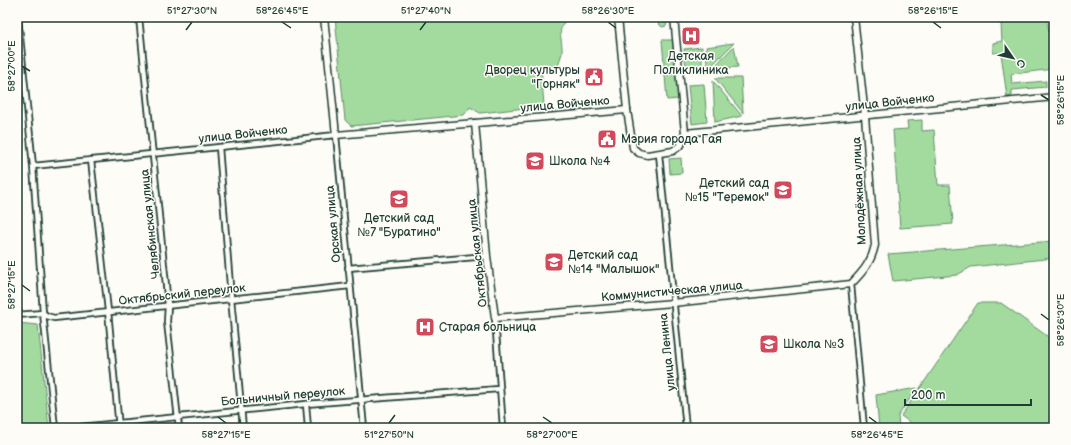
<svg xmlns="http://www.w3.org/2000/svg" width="1071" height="445" viewBox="0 0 1071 445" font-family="'Balsamiq Sans',sans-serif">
  <rect width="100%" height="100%" fill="#fdfcf7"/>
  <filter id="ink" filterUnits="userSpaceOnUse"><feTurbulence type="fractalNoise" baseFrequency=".025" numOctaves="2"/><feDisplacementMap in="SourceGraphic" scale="8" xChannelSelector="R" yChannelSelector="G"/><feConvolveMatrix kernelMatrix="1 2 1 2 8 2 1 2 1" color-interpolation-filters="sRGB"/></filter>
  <g filter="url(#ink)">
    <g fill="#a3db9f" stroke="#618c6a">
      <path d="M335,17H568C555,32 563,36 562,53C561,57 559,62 558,66L541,67L544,106L480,113L470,107L464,115L351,126L345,120Z"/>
      <polygon points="652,17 669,17 666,26 662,27"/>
      <polygon points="1004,17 1046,17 1054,57 1054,69 1011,74 1012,84 1046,81 1046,87 1012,90 1012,96 1007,97 1001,53 993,53 993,43 1002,41 1001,24 1010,22 1010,20"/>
      <polygon points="662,40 673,40 679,99 667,100"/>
      <polygon points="734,43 710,67 707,65 706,47"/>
      <polygon points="734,46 738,67 712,69"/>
      <polygon points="702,47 702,67 686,67 684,49"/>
      <polygon points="715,78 741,78 743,113"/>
      <polygon points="713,81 742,116 715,122"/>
      <polygon points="704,84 707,122 692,124 688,85"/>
      <polygon points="922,120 922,131 934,130 938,185 950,185 953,224 900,228 893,130 908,129 907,121"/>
      <polygon points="681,158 682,173 670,174 669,159"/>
      <polygon points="1054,241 1054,258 971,267 957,275 893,281 888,254"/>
      <polygon points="978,303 1001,303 1054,341 1054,424 1051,428 918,428 901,416"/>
      <polygon points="17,323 38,325 49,428 17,428"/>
      <polygon points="917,388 898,416 899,428 879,428 876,395"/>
    </g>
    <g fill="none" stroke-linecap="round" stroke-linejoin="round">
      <defs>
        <g id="street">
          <polyline points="18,17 33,166 43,313 55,428"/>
          <polyline points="139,17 168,305 167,322 179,428"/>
          <polyline points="219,147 231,298 243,428"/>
          <polyline points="659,154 686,428"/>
          <polyline points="91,160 108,311 119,428"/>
          <polyline points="33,166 336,135 364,428"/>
          <polyline points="348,268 487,256"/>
          <polyline points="851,284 864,428"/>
          <polyline points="17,315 43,313 47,316 54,318 350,286"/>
          <polyline points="495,318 503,428"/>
          <polyline points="306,404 308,428"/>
          <polyline points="70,428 306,404 499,389"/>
        </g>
        <g id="secondary">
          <polyline points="324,17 336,135 627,110"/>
          <polyline points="618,17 627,110 633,148 639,153 647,155 673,151 681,145 685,133 1054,97"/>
          <polyline points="674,17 685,133"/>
          <path d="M475,123L487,256L495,318L673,303L851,284C863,272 872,261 875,245L865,116L854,17"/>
        </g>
      </defs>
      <use href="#street" stroke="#1f3d34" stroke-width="8"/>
      <use href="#secondary" stroke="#1f3d34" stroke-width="9"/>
      <use href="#street" stroke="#fdfcf7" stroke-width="4.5"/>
      <use href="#secondary" stroke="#fdfcf7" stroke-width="6"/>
    </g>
  </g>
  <path fill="none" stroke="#1f3d34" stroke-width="1.5" d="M282,22L291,28M608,22L616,28M933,22L941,28M186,30L192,22M420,30L426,22M22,66L30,71M1041,95L1049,100M22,285L30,291M1041,314L1049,320M218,417L226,423M543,417L552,423M869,417L877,423M389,423L395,415"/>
  <defs>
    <symbol id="hospital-square" viewBox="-11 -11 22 22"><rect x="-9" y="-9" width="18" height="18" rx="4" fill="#d1495b" stroke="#fdfcf7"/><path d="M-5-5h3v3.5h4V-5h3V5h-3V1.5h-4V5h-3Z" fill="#fff"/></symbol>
    <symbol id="civic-square" viewBox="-11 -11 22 22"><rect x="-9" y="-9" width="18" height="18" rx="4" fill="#d1495b" stroke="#fdfcf7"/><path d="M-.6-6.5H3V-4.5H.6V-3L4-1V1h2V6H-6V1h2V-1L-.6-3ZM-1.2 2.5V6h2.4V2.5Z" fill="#fff"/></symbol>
    <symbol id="school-square" viewBox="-11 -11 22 22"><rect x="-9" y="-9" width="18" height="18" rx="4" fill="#d1495b" stroke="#fdfcf7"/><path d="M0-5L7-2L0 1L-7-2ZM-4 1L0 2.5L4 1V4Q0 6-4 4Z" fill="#fff"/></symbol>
  </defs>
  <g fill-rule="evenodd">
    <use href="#hospital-square" x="680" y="25" width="22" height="22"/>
    <use href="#civic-square" x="583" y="66" width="22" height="22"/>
    <use href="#civic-square" x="596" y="128" width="22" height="22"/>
    <use href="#school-square" x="524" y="150" width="22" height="22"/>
    <use href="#school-square" x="772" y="179" width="22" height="22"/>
    <use href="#school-square" x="388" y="188" width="22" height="22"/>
    <use href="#school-square" x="543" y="251" width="22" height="22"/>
    <use href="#hospital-square" x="414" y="316" width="22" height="22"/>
    <use href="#school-square" x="758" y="333" width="22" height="22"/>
  </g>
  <g text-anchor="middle" stroke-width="3" stroke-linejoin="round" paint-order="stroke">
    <g font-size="12" fill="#1f3d34" stroke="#fdfcf7" text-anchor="start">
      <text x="691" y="60" text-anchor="middle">Детская<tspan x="691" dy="14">Поликлиника</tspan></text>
      <text x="580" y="74" text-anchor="end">Дворец культуры<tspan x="580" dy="14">"Горняк"</tspan></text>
      <text x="621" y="143">Мэрия города Гая</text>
      <text x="549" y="165">Школа №4</text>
      <text x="769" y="187" text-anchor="end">Детский сад<tspan x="769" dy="14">№15 "Теремок"</tspan></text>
      <text x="399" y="222" text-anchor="middle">Детский сад<tspan x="399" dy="14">№7 "Буратино"</tspan></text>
      <text x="568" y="259">Детский сад<tspan x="568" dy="14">№14 "Малышок"</tspan></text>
      <text x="439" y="331">Старая больница</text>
      <text x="783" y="348">Школа №3</text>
    </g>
    <g font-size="12" fill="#1f3d34" stroke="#fdfcf7">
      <text transform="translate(890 102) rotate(-6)" y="4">улица Войченко</text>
      <text transform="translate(565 104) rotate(-5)" y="4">улица Войченко</text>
      <text transform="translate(243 134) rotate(-6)" y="4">улица Войченко</text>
      <text transform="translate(859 191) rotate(-93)" y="4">Молодёжная улица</text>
      <text transform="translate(150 224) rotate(-96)" y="4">Челябинская улица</text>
      <text transform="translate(333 224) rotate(-95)" y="4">Орская улица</text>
      <text transform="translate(477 253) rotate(-96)" y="4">Октябрьская улица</text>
      <text transform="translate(672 291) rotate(-5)" y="4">Коммунистическая улица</text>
      <text transform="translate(182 294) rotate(-6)" y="4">Октябрьский переулок</text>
      <text transform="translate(667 352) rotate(-96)" y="4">улица Ленина</text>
      <text transform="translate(283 396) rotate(-5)" y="4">Больничный переулок</text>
    </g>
  </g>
  <rect width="1071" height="445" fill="none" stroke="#fdfcf7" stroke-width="44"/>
  <g transform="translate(1013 58) rotate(124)" stroke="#fdfcf7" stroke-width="3" paint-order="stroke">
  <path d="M0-3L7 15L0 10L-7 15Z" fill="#1f3d34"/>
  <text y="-6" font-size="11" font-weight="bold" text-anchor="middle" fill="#1f3d34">С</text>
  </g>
  <path d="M905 399v6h126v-6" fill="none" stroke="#1f3d34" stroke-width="2"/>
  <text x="911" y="399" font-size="12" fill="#1f3d34" stroke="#fdfcf7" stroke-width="3" paint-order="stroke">200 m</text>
  <rect x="22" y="22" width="1027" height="401" fill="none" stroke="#1f3d34" stroke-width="1.5"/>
  <g font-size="10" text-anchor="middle" fill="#1f3d34">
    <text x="192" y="14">51°27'30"N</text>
    <text x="282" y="14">58°26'45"E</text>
    <text x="426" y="14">51°27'40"N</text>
    <text x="608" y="14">58°26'30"E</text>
    <text x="933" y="14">58°26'15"E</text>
    <text transform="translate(11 66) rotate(-90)" y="4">58°27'00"E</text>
    <text transform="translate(1060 100) rotate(-90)" y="4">58°26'15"E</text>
    <text transform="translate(11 285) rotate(-90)" y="4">58°27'15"E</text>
    <text transform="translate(1060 320) rotate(-90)" y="4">58°26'30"E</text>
    <text x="226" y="438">58°27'15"E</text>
    <text x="389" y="438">51°27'50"N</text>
    <text x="552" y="438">58°27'00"E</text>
    <text x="877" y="438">58°26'45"E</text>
  </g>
</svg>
